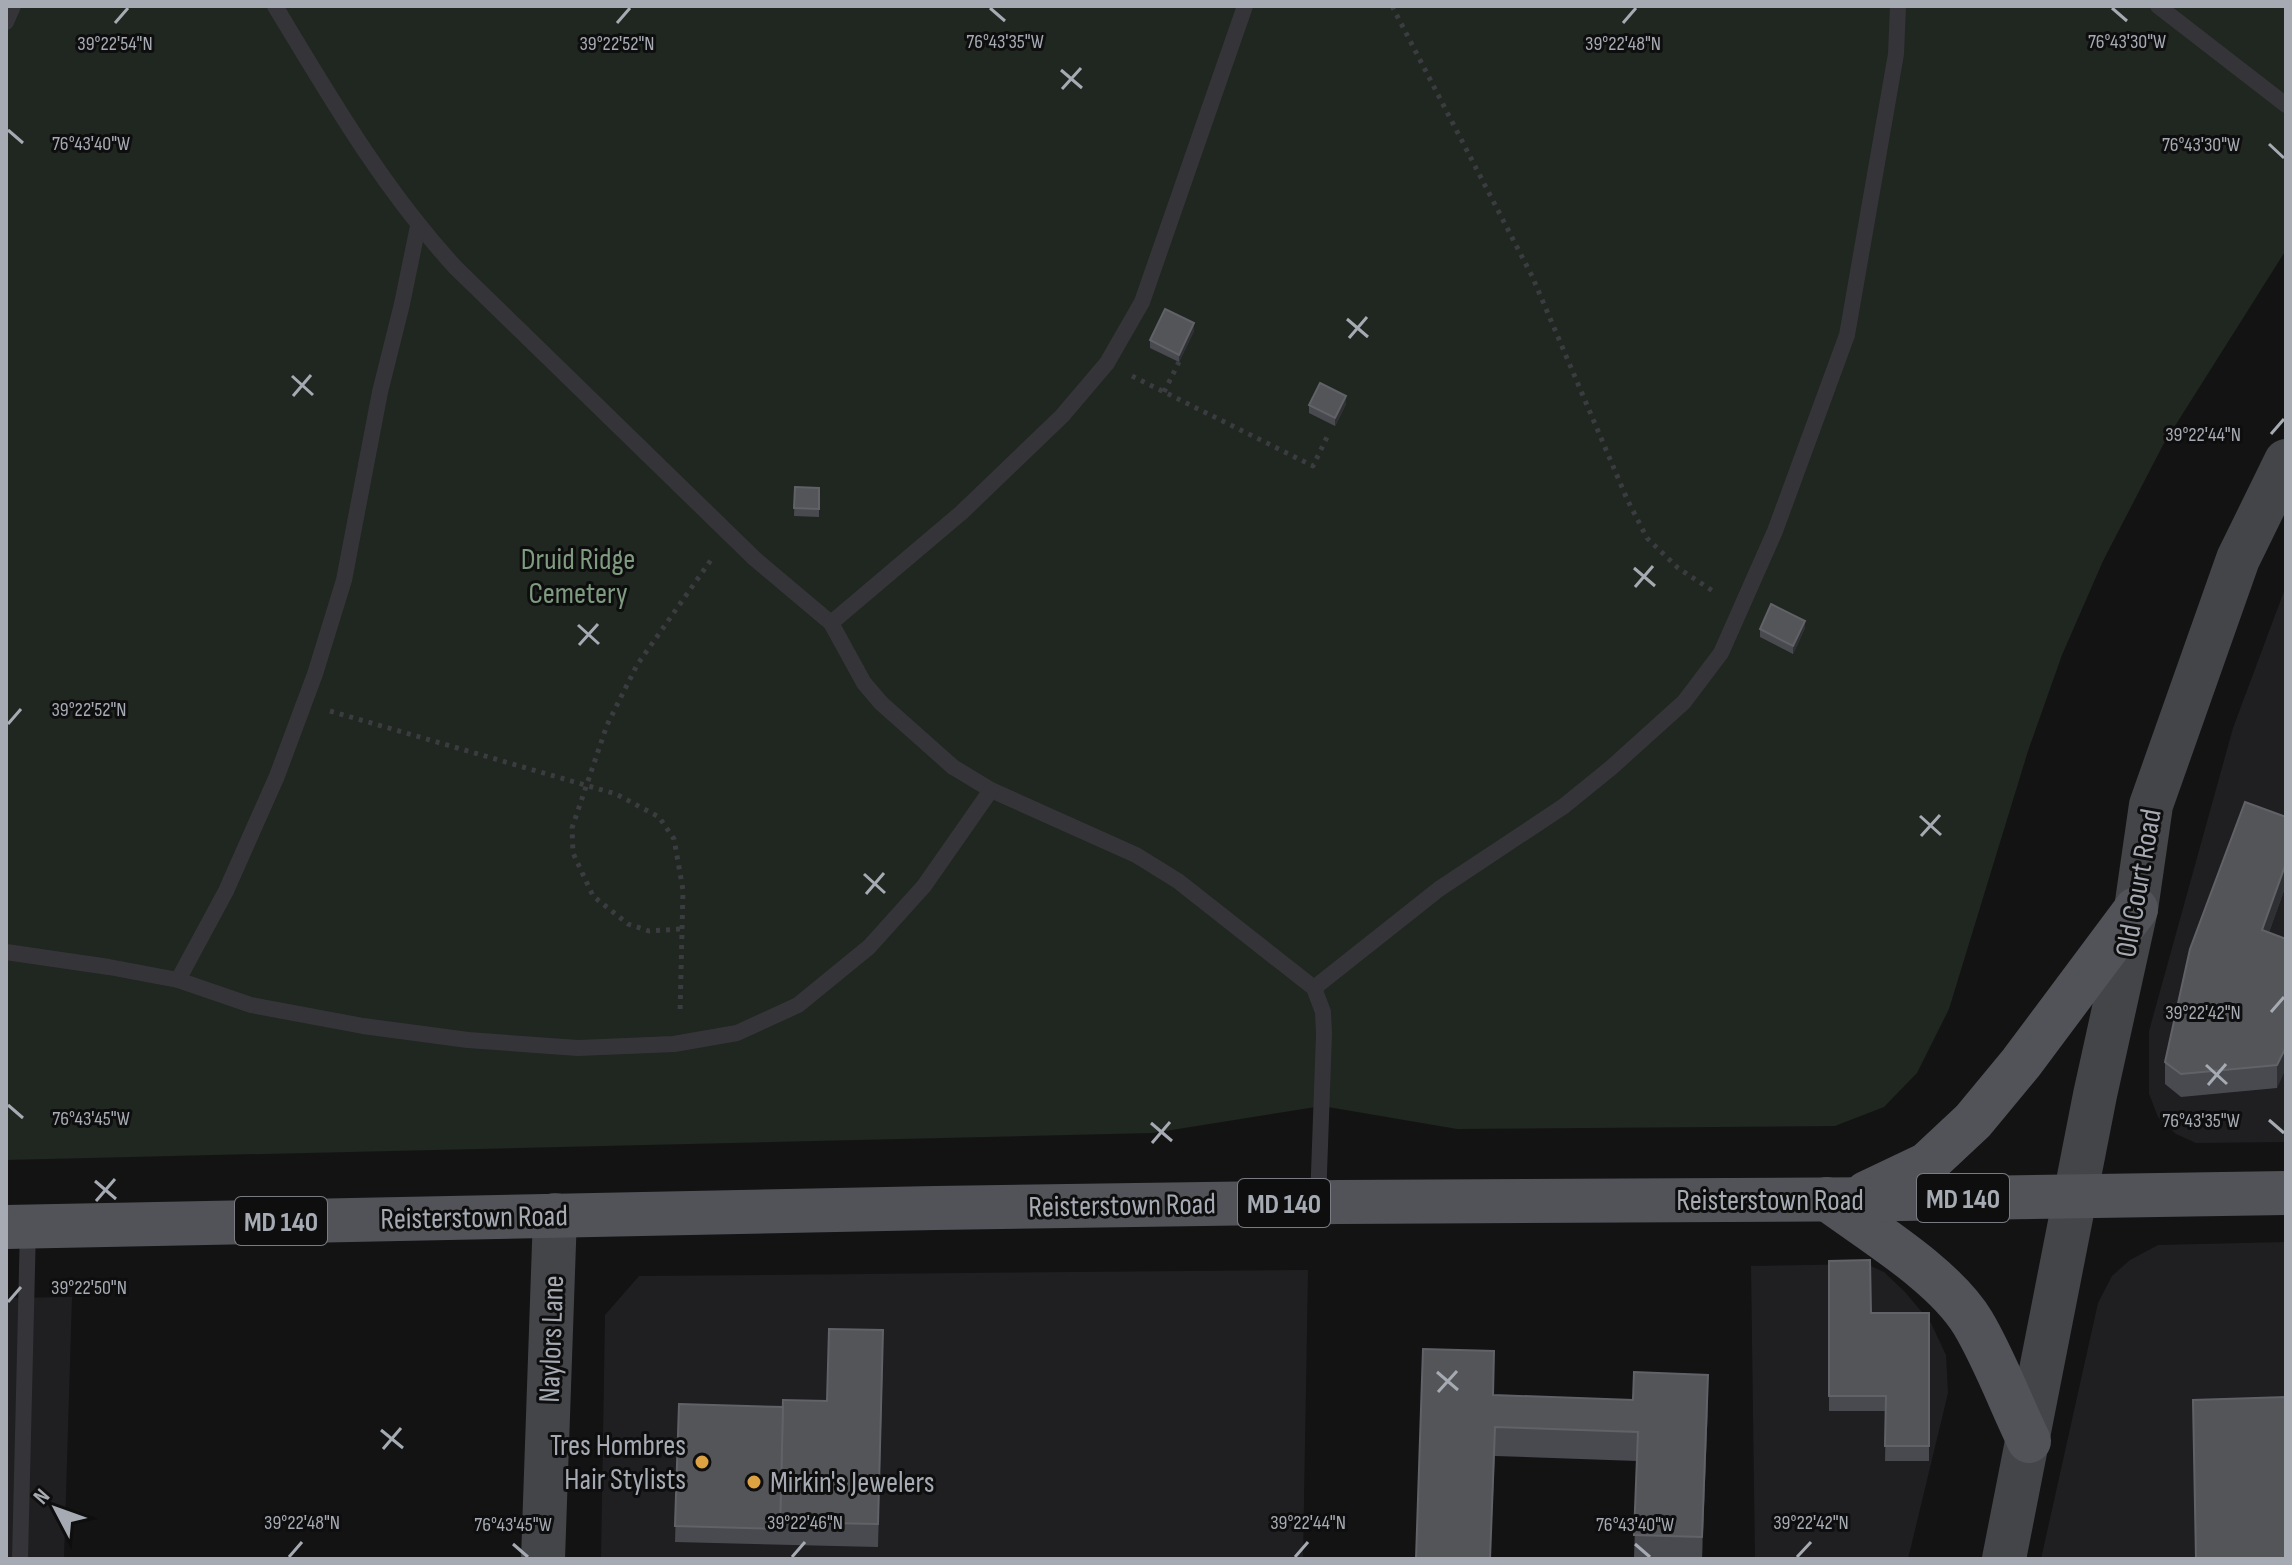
<svg xmlns="http://www.w3.org/2000/svg" width="2292" height="1565" viewBox="0 0 2292 1565" font-family="'Sofia Sans Condensed',sans-serif">
  <rect width="100%" height="100%" fill="#131314"/>
  <g fill="#1f1f21">
    <polygon points="2286,586 2286,1142 2196,1143 2176,1134 2158,1117 2149,1094 2149,1031 2233,728"/>
    <polygon points="2286,1242 2286,1559 2041,1559 2098,1303 2112,1276 2130,1260 2158,1245"/>
    <polygon points="1866,1264 1884,1272 1905,1292 1931,1323 1946,1355 1948,1393 1908,1559 1755,1559 1751,1266"/>
    <polygon points="1308,1270 1303,1559 601,1559 605,1315 639,1276"/>
    <polygon points="72,1297 64,1559 6,1559 6,1298"/>
  </g>
  <polygon fill="#202620" points="6,6 2286,6 2286,250 2163,445 2103,561 2062,655 2028,751 1949,1009 1917,1073 1884,1107 1835,1126 1457,1129 1322,1106 1153,1133 6,1160"/>
  <g fill="none" stroke-linecap="round" stroke-linejoin="round">
    <g stroke="#3b3c40" stroke-width="5" stroke-dasharray="4 6" stroke-linecap="butt">
      <polyline points="1392,6 1532,276 1627,499 1647,538 1678,568 1716,593"/>
      <polyline points="1132,376 1313,466 1328,435"/>
      <polyline points="1164,392 1179,362"/>
      <polyline points="330,711 616,794 659,817 674,839 683,890 680,1014"/>
      <polyline points="680,929 649,931 628,924 593,896 573,853 572,828 607,725 637,665 713,557"/>
    </g>
    <g stroke="#353539" stroke-width="16">
      <path d="M275,6C330,97 383,189 456,268L755,559L831,623L864,683L881,703L953,767L991,790L1136,855L1178,881L1314,988L1323,1012L1324,1034L1318,1201"/>
      <polyline points="2158,6 2286,105"/>
      <polyline points="6,22 13,6"/>
      <polyline points="831,623 961,513 1062,416 1107,363 1142,302 1245,6"/>
      <polyline points="6,952 109,967 178,980 226,891 277,776 315,674 344,580 380,392 402,304 418,226"/>
      <polyline points="178,980 251,1005 363,1026 468,1040 578,1048 674,1044 737,1033 798,1005 869,947 924,886 991,790"/>
      <polyline points="1314,988 1439,889 1564,806 1612,767 1684,702 1721,653 1775,531 1847,335 1896,54 1898,6"/>
      <polyline points="20,1559 28,1228"/>
    </g>
    <g stroke="#434549" stroke-width="44">
      <polyline points="543,1559 555,1215"/>
      <polyline points="2004,1559 2095,1095 2136,909 2151,805 2238,559 2286,461"/>
    </g>
    <g stroke="#515358" stroke-width="44">
      <polyline points="1866,1193 1927,1164 1973,1121 2021,1063 2136,909"/>
      <path d="M1827,1199C1872,1232 1945,1276 1973,1323C1995,1360 2010,1402 2029,1441"/>
      <polyline points="6,1227 935,1208 1339,1202 1903,1199 2286,1193"/>
    </g>
  </g>
  <g fill="#494a4f">
    <polygon points="1194,331 1179,362 1150,348 1150,340"/>
    <polygon points="1346,404 1335,426 1309,413 1309,405"/>
    <polygon points="795,487 819,488 819,517 794,516"/>
    <polygon points="1805,628 1793,654 1760,637 1760,629"/>
    <polygon points="2286,817 2286,885 2269,932 2286,939 2277,1088 2181,1097 2165,1084 2165,1062"/>
    <polygon points="1829,1261 1871,1313 1929,1313 1929,1461 1885,1461 1886,1411 1829,1411"/>
    <polygon points="883,1353 878,1547 675,1542 679,1404 783,1407 827,1401"/>
    <polygon points="1494,1395 1708,1403 1702,1559 1634,1559 1637,1461 1495,1456"/>
  </g>
  <g fill="#2f3033">
    <polygon points="1194,323 1194,331 1179,362 1179,355"/>
    <polygon points="1346,396 1346,404 1335,426 1335,418"/>
    <polygon points="1805,621 1805,628 1793,654 1793,646"/>
    <polygon points="2286,863 2286,885 2262,952 2262,930"/>
    <polygon points="2286,1047 2286,1069 2277,1088 2277,1065"/>
    <polygon points="1708,1375 1708,1403 1702,1559 1702,1537"/>
    <polygon points="1495,1427 1495,1456 1490,1559"/>
  </g>
  <g fill="#535559" stroke="#606267" stroke-width="2">
    <polygon points="1165,309 1194,323 1179,355 1150,340"/>
    <polygon points="1320,383 1346,396 1335,418 1309,405"/>
    <polygon points="795,487 819,488 819,509 794,508"/>
    <polygon points="1771,604 1805,621 1793,646 1760,629"/>
    <polygon points="2245,802 2286,817 2286,863 2262,930 2286,939 2286,1047 2277,1065 2181,1074 2165,1062 2190,949"/>
    <polygon points="1870,1260 1871,1313 1929,1313 1929,1446 1885,1446 1886,1396 1829,1396 1829,1261"/>
    <polygon points="829,1329 883,1330 878,1524 780,1522 783,1400 827,1401"/>
    <polygon points="1423,1349 1494,1351 1493,1395 1633,1400 1634,1372 1708,1375 1702,1537 1634,1535 1638,1432 1495,1427 1490,1559 1416,1559"/>
    <polygon points="2286,1397 2286,1559 2196,1559 2193,1400"/>
    <polygon points="679,1404 783,1407 780,1529 675,1526"/>
  </g>
  <path fill="none" stroke="#a6abb3" stroke-width="3" d="M990,8L1005,21M2112,8L2127,21M115,23L128,8M617,23L630,8M1623,23L1636,8M1061,70L1082,88M1062,89L1081,68M8,130L23,143M2269,144L2284,158M1347,319L1368,337M1349,338L1367,317M292,376L313,395M293,396L311,375M2271,434L2284,419M1634,568L1655,586M1635,587L1653,566M578,625L599,644M579,645L598,624M8,724L21,709M1920,816L1941,835M1921,836L1940,815M864,874L885,893M866,894L884,873M2271,1012L2284,997M2206,1065L2227,1084M2208,1085L2226,1064M8,1105L23,1118M2269,1120L2284,1133M1151,1123L1172,1141M1152,1143L1170,1122M95,1181L116,1199M96,1201L115,1179M8,1302L21,1287M1437,1372L1458,1390M1438,1392L1457,1371M381,1430L403,1448M383,1449L401,1428M513,1544L528,1557M1635,1544L1650,1557M289,1557L302,1542M792,1557L805,1542M1295,1557L1308,1542M1797,1557L1811,1542"/>
  <g fill="#dda242" stroke="#0e0e0f" stroke-width="3">
    <circle cx="702" cy="1462" r="8"/>
    <circle cx="754" cy="1482" r="8"/>
  </g>
  <g text-anchor="middle" stroke-width="6" stroke-linejoin="round" paint-order="stroke">
    <g fill="#0e0e0f" stroke="#787c82" stroke-width="2">
      <rect x="1917" y="1174" width="92" height="48" rx="6"/>
      <rect x="1238" y="1179" width="92" height="48" rx="6"/>
      <rect x="235" y="1197" width="92" height="48" rx="6"/>
    </g>
    <g font-size="28" font-weight="bold" fill="#a6abb3">
      <text x="1963" y="1208">MD 140</text>
      <text x="1284" y="1213">MD 140</text>
      <text x="281" y="1231">MD 140</text>
    </g>
    <g font-size="30" fill="#7f9c80" stroke="#0e0e0f">
      <text x="578" y="569">Druid Ridge<tspan x="578" dy="34">Cemetery</tspan></text>
    </g>
    <g font-size="30" fill="#a6abb3" stroke="#0e0e0f">
      <text transform="translate(2138 883) rotate(-80)" y="10">Old Court Road</text>
      <text x="1770" y="1210">Reisterstown Road</text>
      <text transform="translate(1122 1205) rotate(-1)" y="10">Reisterstown Road</text>
      <text transform="translate(474 1217) rotate(-1)" y="10">Reisterstown Road</text>
      <text transform="translate(551 1339) rotate(-88)" y="10">Naylors Lane</text>
    </g>
    <g font-size="30" fill="#a6abb3" stroke="#0e0e0f" text-anchor="end">
      <text x="686" y="1455">Tres Hombres<tspan x="686" dy="34">Hair Stylists</tspan></text>
      <text x="770" y="1492" text-anchor="start">Mirkin's Jewelers</text>
    </g>
  </g>
  <g font-size="20" text-anchor="middle" fill="#a6abb3" stroke="#0e0e0f" stroke-width="6" stroke-linejoin="round" paint-order="stroke">
    <text x="1005" y="48">76°43'35"W</text>
    <text x="2127" y="48">76°43'30"W</text>
    <text x="115" y="50">39°22'54"N</text>
    <text x="617" y="50">39°22'52"N</text>
    <text x="1623" y="50">39°22'48"N</text>
    <text x="91" y="150">76°43'40"W</text>
    <text x="2201" y="151">76°43'30"W</text>
    <text x="2203" y="441">39°22'44"N</text>
    <text x="89" y="716">39°22'52"N</text>
    <text x="2203" y="1019">39°22'42"N</text>
    <text x="91" y="1125">76°43'45"W</text>
    <text x="2201" y="1127">76°43'35"W</text>
    <text x="89" y="1294">39°22'50"N</text>
    <text x="302" y="1529">39°22'48"N</text>
    <text x="805" y="1529">39°22'46"N</text>
    <text x="1308" y="1529">39°22'44"N</text>
    <text x="1811" y="1529">39°22'42"N</text>
    <text x="513" y="1531">76°43'45"W</text>
    <text x="1635" y="1531">76°43'40"W</text>
  </g>
  <rect width="2292" height="1565" fill="none" stroke="#a6abb3" stroke-width="16"/>
  <g transform="translate(56 1509) rotate(311)" stroke="#0e0e0f" stroke-width="6" paint-order="stroke">
  <path d="M0-6L14 30L0 20L-14 30Z" fill="#a6abb3"/>
  <text y="-12" font-size="22" font-weight="bold" text-anchor="middle" fill="#a6abb3">N</text>
  </g>
</svg>
